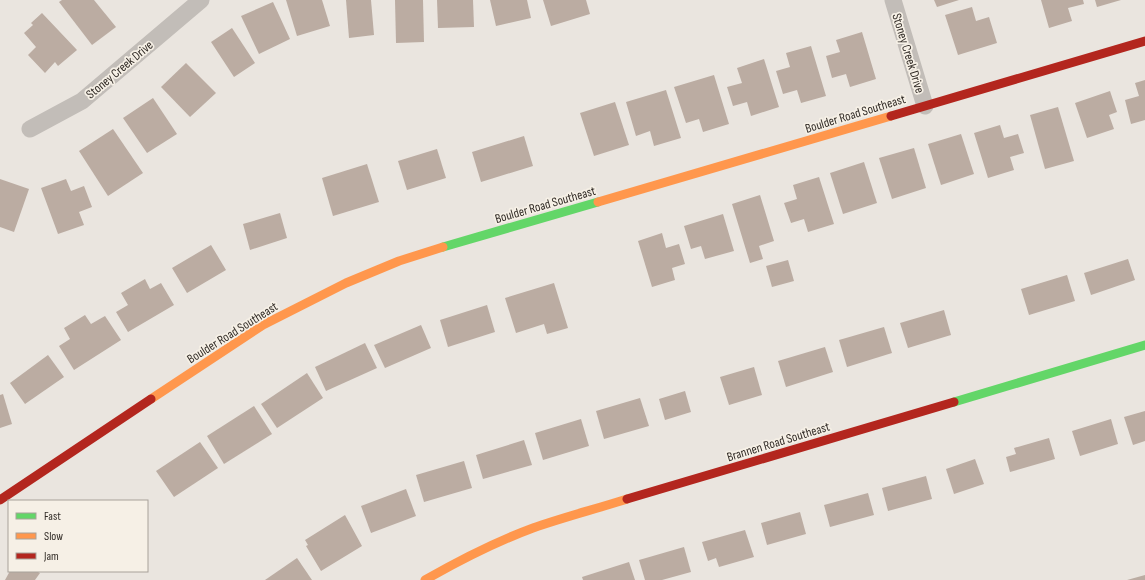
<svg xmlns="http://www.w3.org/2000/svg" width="1145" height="580" viewBox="0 0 1145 580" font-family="'Sofia Sans Condensed',sans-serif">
  <rect width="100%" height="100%" fill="#eae5df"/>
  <g fill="#bbaca2">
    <polygon points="62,0 94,0 116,27 92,45 59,2"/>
    <polygon points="286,0 322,0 330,26 297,36"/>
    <polygon points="346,0 371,0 374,35 349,38"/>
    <polygon points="395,0 423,0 424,42 396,43"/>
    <polygon points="437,0 473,0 474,27 438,28"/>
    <polygon points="490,0 527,0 531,18 496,26"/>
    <polygon points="543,0 586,0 590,14 551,26"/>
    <polygon points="934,0 959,0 937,7"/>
    <polygon points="1041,0 1083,0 1084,4 1068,8 1072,21 1049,28"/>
    <polygon points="1095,0 1121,0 1097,7"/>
    <polygon points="273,2 290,39 259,54 241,16"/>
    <polygon points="972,7 976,21 989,17 997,43 958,55 945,15"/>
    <polygon points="42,13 77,50 58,66 55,62 45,73 28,55 36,47 24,33 33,25 31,23"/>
    <polygon points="232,28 255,63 234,77 211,42"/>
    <polygon points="862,32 876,79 850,87 846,74 832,78 826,56 840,52 836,40"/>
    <polygon points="811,46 826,96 801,103 797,90 783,94 776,71 790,67 786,53"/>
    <polygon points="764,59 779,107 751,116 747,102 733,106 727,87 742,83 737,68"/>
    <polygon points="186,63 216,93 190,117 161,87"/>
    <polygon points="714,75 729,124 703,132 699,119 686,123 674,87"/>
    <polygon points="1145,80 1145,120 1131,124 1125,100 1139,96 1135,83"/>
    <polygon points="666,90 681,138 654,146 650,131 636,136 626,102"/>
    <polygon points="1110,91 1117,112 1109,115 1114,129 1087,138 1075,103"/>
    <polygon points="153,98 177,134 147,153 123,118"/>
    <polygon points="615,102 629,145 594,156 580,113"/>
    <polygon points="1058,107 1074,161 1045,169 1030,115"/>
    <polygon points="1000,125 1004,138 1018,134 1024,153 1010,157 1014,170 988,178 974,133"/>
    <polygon points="113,129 143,173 108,196 79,151"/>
    <polygon points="961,134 974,174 941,185 928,144"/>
    <polygon points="524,136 533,166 481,182 472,152"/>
    <polygon points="914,148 926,188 892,199 879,158"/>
    <polygon points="437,149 446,178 407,190 398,161"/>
    <polygon points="864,162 877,203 843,214 830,173"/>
    <polygon points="367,164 379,202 333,216 322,178"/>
    <polygon points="819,177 834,224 808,232 804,219 791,223 784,203 797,199 793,185"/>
    <polygon points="0,179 29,189 14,232 0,227"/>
    <polygon points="66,179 71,191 84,186 92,207 79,212 84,225 58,234 41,188"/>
    <polygon points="760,195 774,241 759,246 763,259 750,263 732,204"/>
    <polygon points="280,213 287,238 250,250 243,224"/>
    <polygon points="723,214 734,251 705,259 701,246 691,249 684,226"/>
    <polygon points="662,233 666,248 679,244 685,264 672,268 675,280 652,287 638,241"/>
    <polygon points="211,245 226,270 187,293 172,268"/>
    <polygon points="1128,259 1135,280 1091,295 1084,273"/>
    <polygon points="788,260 794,281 772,287 766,266"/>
    <polygon points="1067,275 1075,301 1029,315 1021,289"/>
    <polygon points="145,279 150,289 161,283 174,305 128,332 116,312 128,305 121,293"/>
    <polygon points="554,283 568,328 547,334 544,324 516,333 505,298"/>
    <polygon points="487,305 495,332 448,347 440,320"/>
    <polygon points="944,310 951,335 908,348 900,323"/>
    <polygon points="85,315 91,324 105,316 121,340 74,370 59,346 70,339 64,328"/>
    <polygon points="421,325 431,348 385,368 374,345"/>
    <polygon points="884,327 892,353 847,367 839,340"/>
    <polygon points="365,343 377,368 326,391 315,367"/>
    <polygon points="825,347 833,372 786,387 778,361"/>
    <polygon points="48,355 64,377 25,404 10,383"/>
    <polygon points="754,367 762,395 729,405 720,377"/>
    <polygon points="307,373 323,398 277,428 261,404"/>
    <polygon points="685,391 691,412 665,420 659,399"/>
    <polygon points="3,394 12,424 0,428 0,395"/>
    <polygon points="640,398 649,426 604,439 596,411"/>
    <polygon points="254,406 272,434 224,464 207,436"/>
    <polygon points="1145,411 1145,441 1133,445 1124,417"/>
    <polygon points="581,419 589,446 543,460 535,433"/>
    <polygon points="1111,419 1118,444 1080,456 1072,431"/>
    <polygon points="1049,438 1055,459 1010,472 1006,457 1016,454 1014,448"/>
    <polygon points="524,440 532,465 483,479 476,455"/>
    <polygon points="200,442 218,468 174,497 156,471"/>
    <polygon points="975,459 984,484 954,494 946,469"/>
    <polygon points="464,461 472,488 424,502 416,475"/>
    <polygon points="926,476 932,499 888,511 882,488"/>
    <polygon points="406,489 416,516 371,533 361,506"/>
    <polygon points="868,493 874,515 830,527 824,505"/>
    <polygon points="800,512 806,534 767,545 761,523"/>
    <polygon points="345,515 362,546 321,571 306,546 308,545 305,540"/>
    <polygon points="745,530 754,557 719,567 716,558 708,561 702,542"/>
    <polygon points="684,547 691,572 662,580 645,580 639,560"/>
    <polygon points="297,558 312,580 265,580"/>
    <polygon points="629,562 635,580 583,580 582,577"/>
    <polygon points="10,571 36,571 40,573 35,580 5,580"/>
    <polygon points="1145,575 1145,580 1127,580"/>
  </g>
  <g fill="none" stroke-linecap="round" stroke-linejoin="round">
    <g stroke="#c2bdb8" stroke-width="17">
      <polyline points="893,0 925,106"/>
      <polyline points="30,129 82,101 201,0"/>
    </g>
    <g stroke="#63d668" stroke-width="9">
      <polyline points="443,247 598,202"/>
      <polyline points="954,402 1145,345"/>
    </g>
    <g stroke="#ff974d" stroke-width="9">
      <polyline points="598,202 891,116"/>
      <polyline points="151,399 263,325 346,283 399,261 443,247"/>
      <path d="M425,580C460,560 495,542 533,528C564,517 596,509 627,499"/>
    </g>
    <g stroke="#b3261e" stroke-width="9">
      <polyline points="891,116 1145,41"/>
      <polyline points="627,499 954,402"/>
      <polyline points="0,500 151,399"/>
    </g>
  </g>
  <g text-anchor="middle" stroke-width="3.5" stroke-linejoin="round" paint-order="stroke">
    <g font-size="13" fill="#322c27" stroke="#f6f0e6">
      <text transform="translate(909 53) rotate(73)" y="5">Stoney Creek Drive</text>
      <text transform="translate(119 69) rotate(-40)" y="5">Stoney Creek Drive</text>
      <text transform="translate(855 113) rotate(-17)" y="5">Boulder Road Southeast</text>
      <text transform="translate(545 204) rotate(-16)" y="5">Boulder Road Southeast</text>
      <text transform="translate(232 332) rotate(-32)" y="5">Boulder Road Southeast</text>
      <text transform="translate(778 441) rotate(-17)" y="5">Brannen Road Southeast</text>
    </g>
  </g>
  <rect x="8" y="500" width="140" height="72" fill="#f6f0e6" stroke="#a8a29a"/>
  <rect x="16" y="513" width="20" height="6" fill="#63d668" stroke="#a8a29a"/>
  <text x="44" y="520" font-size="12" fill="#322c27">Fast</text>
  <rect x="16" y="533" width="20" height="6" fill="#ff974d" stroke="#a8a29a"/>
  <text x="44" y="540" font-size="12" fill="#322c27">Slow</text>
  <rect x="16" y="553" width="20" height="6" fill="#b3261e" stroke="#a8a29a"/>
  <text x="44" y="560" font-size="12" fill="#322c27">Jam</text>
</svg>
